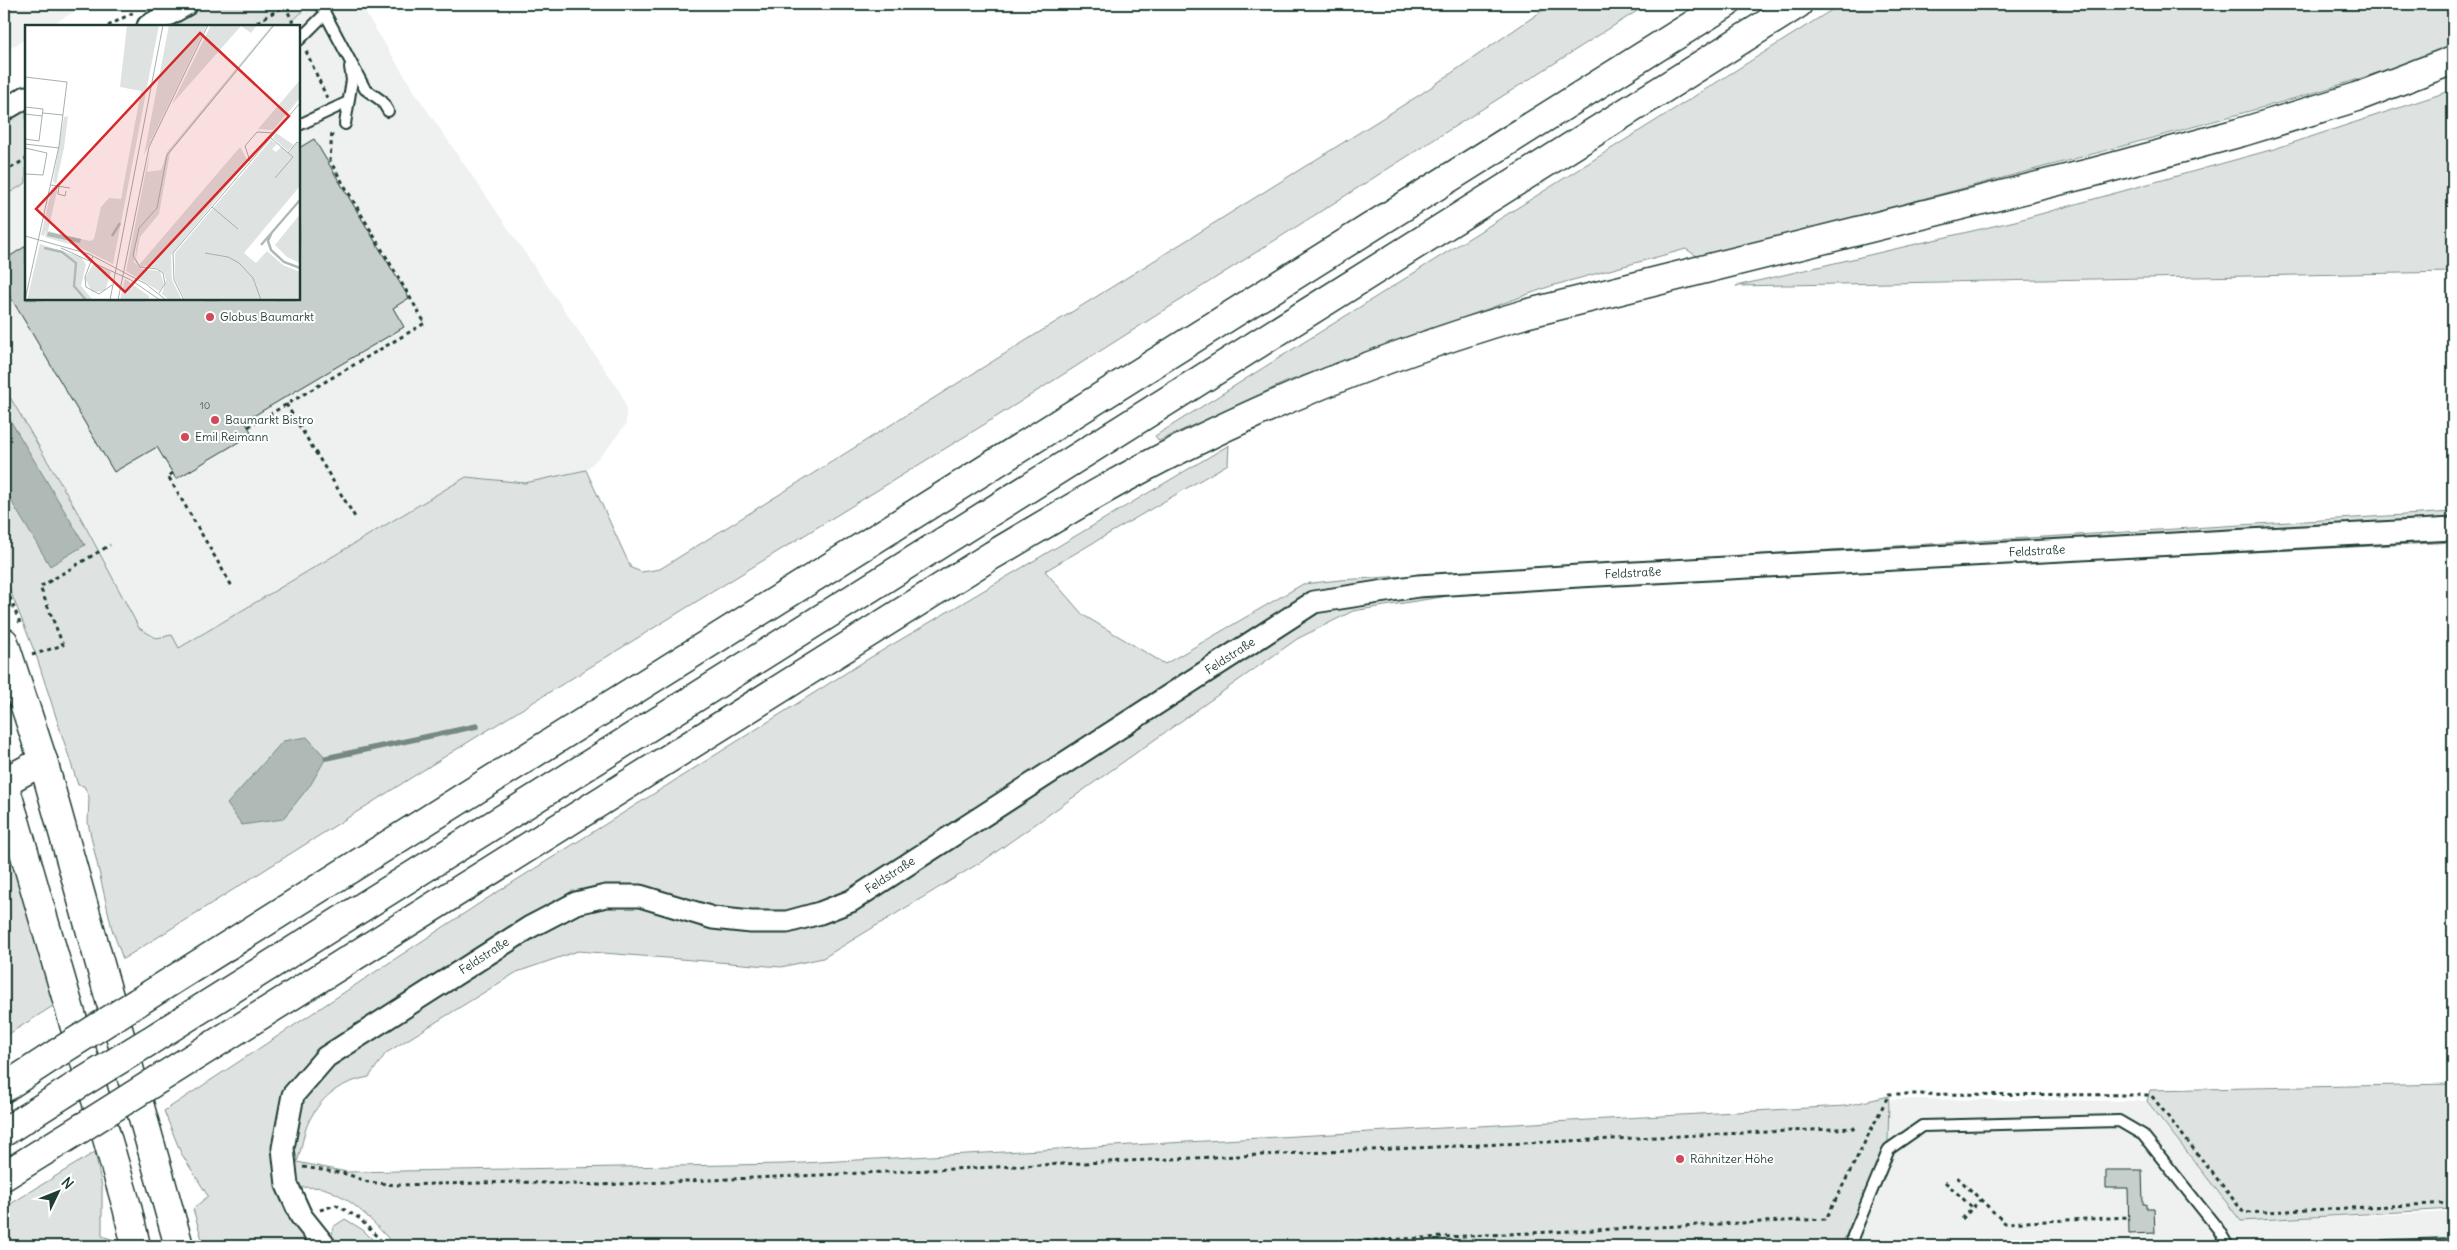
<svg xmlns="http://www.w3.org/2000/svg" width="2457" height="1250" viewBox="0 0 2457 1250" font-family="Delius,sans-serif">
  <rect width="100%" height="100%" fill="#fff"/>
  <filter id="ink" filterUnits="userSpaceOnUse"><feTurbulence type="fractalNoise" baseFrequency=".02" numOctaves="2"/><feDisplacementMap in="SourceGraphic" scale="10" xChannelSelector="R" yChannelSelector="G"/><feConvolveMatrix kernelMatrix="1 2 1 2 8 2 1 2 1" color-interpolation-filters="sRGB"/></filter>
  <g filter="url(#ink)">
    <g fill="#eef1f0">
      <polygon points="4,4 88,4 49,26 26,26 26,39 4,52"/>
      <polygon points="311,4 360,4 416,94 621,393 626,408 626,424 607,449 586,470 525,483 466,477 179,648 162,638 156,638 146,634 139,628 82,520 4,387 4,196 26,183 26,299 299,299 299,26 287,26"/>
      <polygon points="1892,1099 2147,1101 2241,1221 2453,1212 2453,1246 1777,1246 1833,1236"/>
    </g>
    <g fill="#dee3e2" stroke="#7e908b">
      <polygon points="203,4 300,4 303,11 287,26 165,26"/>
      <polygon points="1552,4 1648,4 985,424 449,754 123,959 112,929 88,823 89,797 84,786 78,785 37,658 4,575 4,387 82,520 139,628 156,638 172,635 179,648 466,477 525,483 586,470 631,568 642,572 660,569 1421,94"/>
      <path d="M1841,4H2453V45C2363,82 2269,105 2175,132C2016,175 1857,216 1698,257L1686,249L1551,286L1286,382L1159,441L1155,436Z"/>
      <polygon points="2453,90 2453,272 1736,286 2015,221 2274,149"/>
      <polygon points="26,108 26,183 4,196 4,121"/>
      <path d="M1229,445L1228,464L1045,571L1083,615L1165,664L1303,584L1340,580L2453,512V542L1486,590L1353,611L1297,639L986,859L823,958L781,967L578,951L517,972L386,1053L369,1077C340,1083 323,1094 309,1121C303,1133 302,1149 297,1162L347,1172L784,1164L1845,1106L1889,1096L1888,1141L1841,1246H395C375,1224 355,1200 326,1189C318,1186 307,1188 298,1187C292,1160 290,1133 301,1106C319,1059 399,1019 440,992C482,965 525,937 567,910L573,890L314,1057L279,1131L313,1246H204L193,1209L208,1196L181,1153L164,1111L480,903L868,659Z"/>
      <polygon points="4,829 14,844 53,1006 4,1037"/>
      <polygon points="2453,1084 2453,1209 2241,1221 2147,1101 2150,1090"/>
      <polygon points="95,1152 102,1187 102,1236 120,1242 120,1246 4,1246 4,1208"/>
      <polygon points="345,1219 363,1230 379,1246 336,1246 331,1242 333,1227"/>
    </g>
    <g fill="#afbab7" stroke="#758883">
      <polygon points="4,410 85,545 50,566 4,489"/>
      <polygon points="307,737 326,758 311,784 283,819 242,825 227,804 283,741"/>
    </g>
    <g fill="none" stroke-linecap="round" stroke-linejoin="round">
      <polyline stroke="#758883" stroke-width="5.5" points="326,758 477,726"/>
    </g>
    <g fill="#c7cfcc" stroke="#1f3d34">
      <polygon points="314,139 409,298 393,308 404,327 245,421 252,434 176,479 157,447 114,472 4,286 4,260 26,246 26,299 299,299 299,148"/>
      <polygon points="2106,1170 2142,1170 2143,1204 2146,1204 2146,1208 2154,1208 2155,1233 2129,1234 2128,1188 2106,1188"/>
    </g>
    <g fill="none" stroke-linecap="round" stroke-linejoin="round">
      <defs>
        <g id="service">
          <polyline points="320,4 365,89 382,101 388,111"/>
          <polyline points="299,40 325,14"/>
          <polyline points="345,124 352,80 350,67"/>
          <polyline points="299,125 348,102"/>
          <polyline points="1852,1246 1853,1236 1889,1149 1922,1126 2119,1121 2143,1135 2218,1229 2228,1246"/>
          <polyline points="2385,1246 2453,1244"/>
        </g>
        <g id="minor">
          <polyline points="148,26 187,4"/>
          <polyline points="4,110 26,97"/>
          <polyline points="325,1246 301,1216 287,1185 283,1148 293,1095 326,1057 530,927 576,903 606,896 640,896 713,918 751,922 787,922 820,913 851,901 1314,602 1418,586 1579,576 2453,529"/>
        </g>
        <polyline id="secondary" points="4,642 43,761"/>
        <g id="primary">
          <polyline points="43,761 179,1246"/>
          <polyline points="7,793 127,1207 136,1246"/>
        </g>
        <g id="motorway">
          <polyline points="4,782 43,761"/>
          <polyline points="4,809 14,817"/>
          <path d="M138,1002C668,670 1197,337 1726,4"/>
          <polyline points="148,1042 1798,4"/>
          <path d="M159,1079L991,556C1054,519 1115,481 1180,449C1291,393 1406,349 1525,314L2094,172L2242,132L2357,97L2453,60"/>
          <polyline points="4,1088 62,1050"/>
          <polyline points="4,1132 73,1088"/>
          <polyline points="4,1176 83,1127"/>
        </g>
      </defs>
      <use href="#service" stroke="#1f3d34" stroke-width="14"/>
      <use href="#minor" stroke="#1f3d34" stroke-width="25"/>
      <use href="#secondary" stroke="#1f3d34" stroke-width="31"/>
      <use href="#primary" stroke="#1f3d34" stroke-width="31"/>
      <use href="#motorway" stroke="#1f3d34" stroke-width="31"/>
      <g stroke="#1f3d34" stroke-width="3" stroke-dasharray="4 4" stroke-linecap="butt">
        <polyline points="285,5 294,25"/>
        <polyline points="108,26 134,12"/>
        <polyline points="250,26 288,4"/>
        <polyline points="306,51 327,98"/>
        <polyline points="4,172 26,159"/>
        <polyline points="286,404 355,517"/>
        <polyline points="248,427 425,323 330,161 332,131"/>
        <polyline points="173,473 168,476 233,588"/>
        <polyline points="4,582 21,626"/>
        <polyline points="32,655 63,645 40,587 110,545"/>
        <polyline points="303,1167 347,1174 368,1182 396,1185 520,1182 599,1185 1855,1128"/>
        <polyline points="1957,1177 2005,1223 2129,1217"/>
        <polyline points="1945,1182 1973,1208"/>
        <polyline points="320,1210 336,1205 359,1218 386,1246"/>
        <polyline points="1962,1219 1980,1200"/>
        <polyline points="1254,1246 1826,1219 1889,1094 2151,1095 2244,1213 2453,1203"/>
      </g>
      <use href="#service" stroke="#fff" stroke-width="10"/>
      <use href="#minor" stroke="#fff" stroke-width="21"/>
      <use href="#secondary" stroke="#fff" stroke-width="28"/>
      <use href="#primary" stroke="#fff" stroke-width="28"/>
      <use href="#motorway" stroke="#fff" stroke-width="28"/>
      <defs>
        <g id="motorway-bridge">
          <polyline points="62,1050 138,1002"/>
          <polyline points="73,1088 148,1042"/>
          <polyline points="83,1127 159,1079"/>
        </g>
      </defs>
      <use href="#motorway-bridge" stroke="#1f3d34" stroke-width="31" stroke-linecap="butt"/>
      <use href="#motorway-bridge" stroke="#fff" stroke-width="28"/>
    </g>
  </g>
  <g fill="#d1495b" stroke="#fff" stroke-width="2">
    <circle cx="210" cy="317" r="5"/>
    <circle cx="215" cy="420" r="5"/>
    <circle cx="185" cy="437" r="5"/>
    <circle cx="1680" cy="1159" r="5"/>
  </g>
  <g text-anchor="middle" stroke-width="4" stroke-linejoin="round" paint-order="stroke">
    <g font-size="10" fill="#49625a">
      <text x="205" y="409">10</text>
    </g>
    <g font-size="12" fill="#1f3d34" stroke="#fff" text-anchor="start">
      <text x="220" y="321">Globus Baumarkt</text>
      <text x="225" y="424">Baumarkt Bistro</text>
      <text x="195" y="441">Emil Reimann</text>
      <text x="1690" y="1163">Rähnitzer Höhe</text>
    </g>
    <g font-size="12" fill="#1f3d34" stroke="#fff">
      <text transform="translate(2037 551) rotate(-3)" y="4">Feldstraße</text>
      <text transform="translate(1633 573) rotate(-3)" y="4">Feldstraße</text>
      <text transform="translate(1230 656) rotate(-33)" y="4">Feldstraße</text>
      <text transform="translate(890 875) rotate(-33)" y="4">Feldstraße</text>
      <text transform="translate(484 956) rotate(-33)" y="4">Feldstraße</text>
    </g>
  </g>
  <g transform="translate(25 25)">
    <rect width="275" height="275" fill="#fff"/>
    <path d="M102,0H134L88,239L54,222L20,212L21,205L19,211L16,210L27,162L32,163V166L23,206L65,216L69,214L76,182L84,173L96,174L116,66L95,62ZM144,0H182L119,130ZM186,0H232L226,8L216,1L147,79ZM247,0H250L145,128L134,189L115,212L111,233L114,240L215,122L223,136L146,230L147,255L157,275H144L137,269L141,255L139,248L132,243L121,242L134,238L116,242L113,240L110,236L113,203L109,237L117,244L135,246L139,260L134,266L101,246L125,125L122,147L136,145L142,127ZM275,55V73L248,105L233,104ZM43,91L39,123L31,159L28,156L39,92ZM251,108L269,120L263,126L248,113ZM246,115L252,119L247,124L251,127L256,122L269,132L264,128L271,118L275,119V161L219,228L231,238L242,226L258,240L275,247V275H160L150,255V228ZM275,189V238L262,232L250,220ZM15,219L56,232L61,239L56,261L68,275H2ZM69,238L86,247L80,266L67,267L60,253ZM100,254L124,271V275H95Z" fill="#dee3e2"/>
    <path d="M23,207L56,214L55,218L22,211Z" fill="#afbab7"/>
    <path fill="none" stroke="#afbab7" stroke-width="2.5" d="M247,207L243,216L246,225L259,237L275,243M87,211L95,198M236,220L275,175M19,223L37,227L51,238L49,261L61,275"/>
    <path fill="none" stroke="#a5b1ae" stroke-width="1" d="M0,52L42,57L34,121L0,275M0,82L18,84L14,116L0,114M18,88L38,90M0,89L17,91M246,113L268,132L250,153M0,119L34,123M0,123L22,128L18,150L0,149M263,128L272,117L275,119M225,136L220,121L232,107L249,108M26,160L45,163M34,161L33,169L40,171L41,166M187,182L213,204M0,211L64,229L121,259L141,275M36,223L106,255L135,275M180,228L203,232L214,238L228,253L236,275M68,231L60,252L61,262L74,269L87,260M134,268L140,259L138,248L132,244L115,242L108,231L114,203L132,183L142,130L249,0M85,275L138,0M93,275L124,122L183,0M159,275L149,255L148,228L275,78"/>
    <path fill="#d62828" fill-opacity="0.15" stroke="#d62828" stroke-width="2.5" d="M175,8L264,91L100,267L11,184Z"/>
    <rect width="275" height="275" fill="none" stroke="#1f3d34" stroke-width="2.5"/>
  </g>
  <rect width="2457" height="1250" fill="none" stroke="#fff" stroke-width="20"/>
  <rect x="10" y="10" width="2437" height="1230" fill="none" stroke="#1f3d34" stroke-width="2" filter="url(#ink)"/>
  <g transform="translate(58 1192) rotate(47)" stroke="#ffffff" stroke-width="4" paint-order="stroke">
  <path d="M0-4L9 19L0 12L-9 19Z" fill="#1f3d34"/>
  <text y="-8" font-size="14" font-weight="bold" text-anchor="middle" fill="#1f3d34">N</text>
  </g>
</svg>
